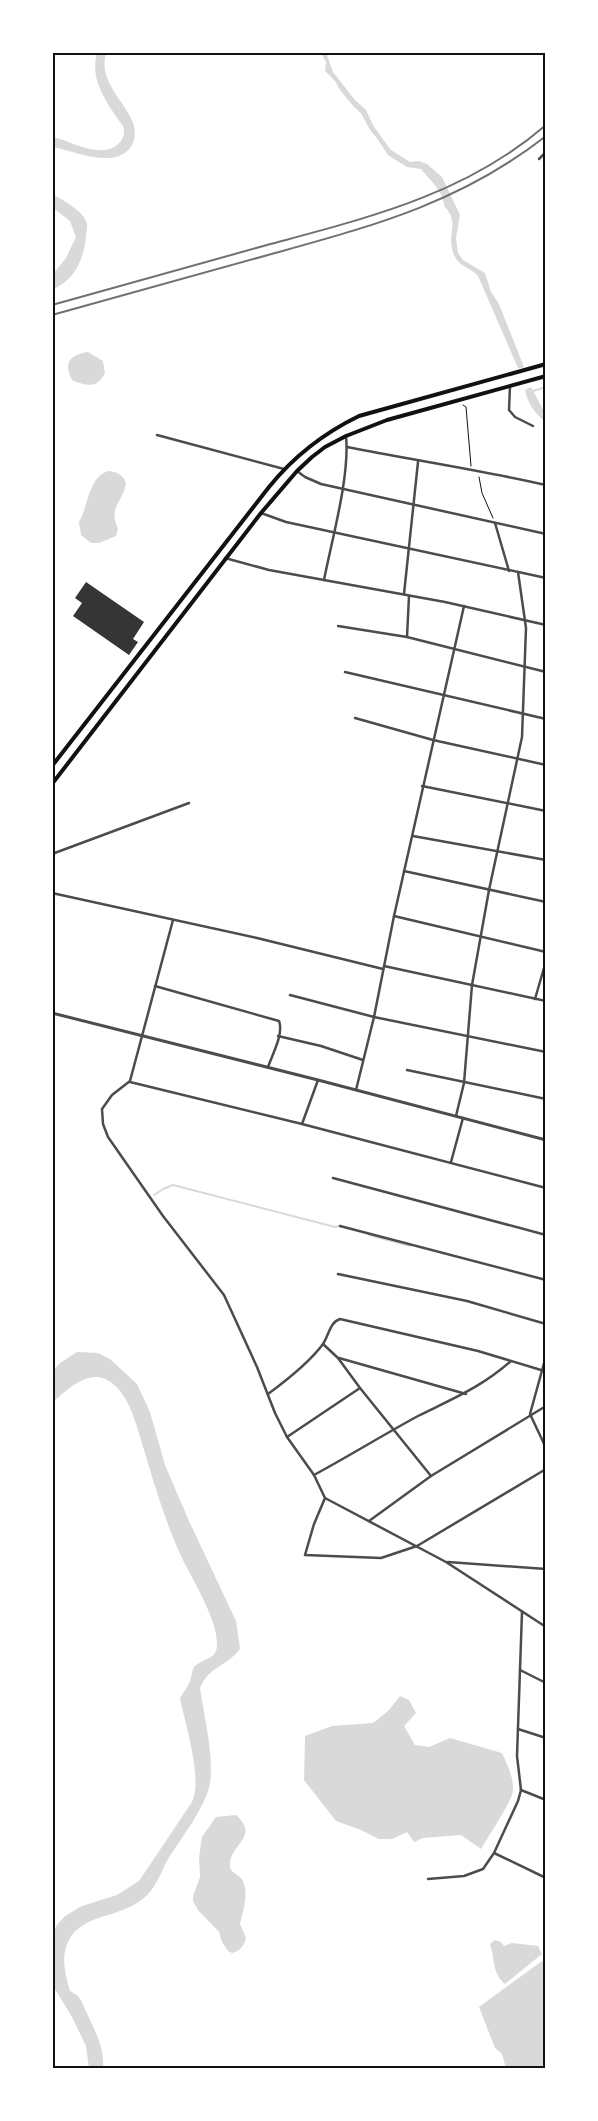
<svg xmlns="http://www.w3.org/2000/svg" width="598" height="2121" viewBox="0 0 598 2121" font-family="'Work Sans',sans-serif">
  <rect width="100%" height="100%" fill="#fff"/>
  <g fill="#d9d9d9">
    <path d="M97,53H106C95,91 148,114 132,145C117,171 74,151 53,147V137C71,141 101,160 118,144C124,139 125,133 123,126C108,105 89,80 97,53Z"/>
    <path d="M324,53L327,55L333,72L355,100L366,110L374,127L391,150L410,162L419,161L427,164L442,177L460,215L456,238L458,253L463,260L485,273L491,292L499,304L524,367L522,368H518L478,276C471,268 460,267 455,257C444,236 462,224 444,206C445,193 429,179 421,169L407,167L388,155L376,137L370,130L361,113L354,107L340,90L335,81L325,71L326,62L322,55Z"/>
    <path d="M52,194C63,200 85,212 87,224C88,228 86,233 86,236C84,259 75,280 53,289V274L66,258L76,237L70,221L53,208Z"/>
    <path d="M88,352L103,361L105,373C97,389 86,386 72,380C63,362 70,355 88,352Z"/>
    <path d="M531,387L545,413V422C534,412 528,404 525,390Z"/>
    <path d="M109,471C118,472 123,475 126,483C122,505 108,505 118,529L116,536L99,543H91L81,535L79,522C88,507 89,475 109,471Z"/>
    <path d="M77,1352L98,1353L110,1359L137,1384L150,1412L165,1465L189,1521L236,1621L240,1649C226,1667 210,1665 200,1688C204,1717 214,1754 210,1783C206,1807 181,1838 168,1859C161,1872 156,1888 144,1898C130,1910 112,1913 96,1919C60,1932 60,1960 70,1991L77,1995L81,2000C90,2022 105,2044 103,2068H89L86,2046L71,2015L53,1986V1935L56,1926L65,1916L82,1906L117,1895L139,1881L192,1802C203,1780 185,1723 180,1698C184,1691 189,1686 191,1678C192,1675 192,1670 194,1667C202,1658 217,1660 217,1645C218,1617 188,1574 177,1547C162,1512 152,1476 141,1440C135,1420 128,1393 109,1381C89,1368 67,1390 53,1402V1371L60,1363Z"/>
    <path d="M400,1696L409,1700L416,1713L404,1726L415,1745L429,1747L450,1738L502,1753C507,1764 514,1778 513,1791C511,1803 488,1837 481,1849L461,1835L423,1838L414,1842L407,1832L392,1839H379L361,1830L336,1821L304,1780L305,1736L332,1726L373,1723L388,1711Z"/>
    <path d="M236,1815C261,1838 228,1844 230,1867C231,1873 237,1874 241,1878C250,1890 243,1911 240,1924L246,1938C244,1946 240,1951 232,1953L228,1951L222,1942L219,1932L198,1910L193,1901V1896L200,1877L199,1857L202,1837L216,1817Z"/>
    <path d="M495,1940L501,1942L504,1946L512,1943L538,1946L542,1954L505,1984C492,1974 495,1958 490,1944Z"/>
    <polygon points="542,1961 546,1966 546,2024 543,2029 545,2030 545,2068 506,2068 502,2054 495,2048 479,2007"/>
  </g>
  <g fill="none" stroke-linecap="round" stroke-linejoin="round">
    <g stroke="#d9d9d9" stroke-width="2">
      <polyline points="533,391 546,387"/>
      <polyline points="154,1195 163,1189 173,1185 335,1227 340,1226"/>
      <polyline points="369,1235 410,1246"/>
    </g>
  </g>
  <polygon fill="#353535" points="86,582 144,622 133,639 138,642 129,655 73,616 82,603 75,598"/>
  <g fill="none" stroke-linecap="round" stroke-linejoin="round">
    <g stroke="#111" stroke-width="1">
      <polyline points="463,405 466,407 471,466"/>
      <polyline points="479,477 482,493 493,518"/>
    </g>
    <g stroke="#4c4c4c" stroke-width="2.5">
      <polyline points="539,159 546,152"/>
      <polyline points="510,386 509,410 515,417 533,426"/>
      <polyline points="157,435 284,469"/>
      <path d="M347,447C413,460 480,470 546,485"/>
      <polyline points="297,471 305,477 321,484 546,534"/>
      <polyline points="261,513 286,522 546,578"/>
      <polyline points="495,523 509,571"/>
      <polyline points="225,558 269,570 445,602 546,625"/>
      <path d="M324,580C332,539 350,476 346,436"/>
      <polyline points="404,594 418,462"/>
      <polyline points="338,626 407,637 546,672"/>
      <polyline points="407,637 409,596"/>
      <polyline points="345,672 546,719"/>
      <polyline points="355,718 433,740 546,765"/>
      <polyline points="422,786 546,811"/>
      <polyline points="413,836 546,860"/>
      <polyline points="52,854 189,803"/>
      <polyline points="404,871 546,902"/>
      <polyline points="52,893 257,938 383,969"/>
      <polyline points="394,916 546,952"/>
      <polyline points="173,920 130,1081 112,1095 102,1109 103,1124 108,1137 163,1216 224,1295 257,1367 275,1413 287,1437 314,1475 325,1498 446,1562 546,1627"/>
      <polyline points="384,966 546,1001"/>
      <path d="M155,986L279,1021C284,1034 272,1055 268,1067"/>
      <polyline points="290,995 374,1017 546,1052"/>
      <polyline points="535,999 546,961"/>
      <polyline points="278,1036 321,1046 363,1060"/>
      <polyline points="407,1070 546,1099"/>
      <polyline points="130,1082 302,1124 546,1188"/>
      <polyline points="356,1090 374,1017 394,916 464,606"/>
      <polyline points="456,1116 464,1083 472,985 489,890 522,737 526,628 518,572"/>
      <polyline points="302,1124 318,1080"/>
      <polyline points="451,1162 463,1118"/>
      <polyline points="333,1178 546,1235"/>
      <polyline points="340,1226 546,1280"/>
      <polyline points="338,1274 467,1301 546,1324"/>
      <polyline points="323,1344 338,1358 360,1388 431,1476"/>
      <polyline points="546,1356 530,1414 546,1448"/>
      <polyline points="339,1358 466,1394"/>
      <path d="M268,1394C287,1380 309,1363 323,1344C329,1335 330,1322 340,1319L478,1351L541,1370"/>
      <polyline points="287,1437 360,1388"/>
      <path d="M314,1475C349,1456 383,1435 418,1416C454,1398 480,1388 511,1361"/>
      <polyline points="325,1498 314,1524 305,1555 381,1558 417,1546 546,1469"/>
      <polyline points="369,1521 431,1476 546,1406"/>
      <polyline points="448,1562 546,1569"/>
      <polyline points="520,1670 546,1683"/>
      <polyline points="518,1729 546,1738"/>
      <polyline points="521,1790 546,1800"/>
      <polyline points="494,1853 546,1878"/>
      <polyline points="428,1879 464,1876 483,1869 494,1853 518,1801 521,1790 517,1756 522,1612"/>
    </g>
    <polyline stroke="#4c4c4c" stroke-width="3" points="52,1013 318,1080 546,1140"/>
    <g stroke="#111" stroke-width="4">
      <path d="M52,766L269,487C294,456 322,434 359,416L546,364"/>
      <polyline points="52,784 261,513 297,471 312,457 325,447 346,436 387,420 546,376"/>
    </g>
    <g stroke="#707070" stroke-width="2">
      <path d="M52,305C124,285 196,265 267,245C367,218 465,195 546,125"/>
      <path d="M52,315C124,295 196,275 268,255C372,226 459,204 546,136"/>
    </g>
  </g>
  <rect width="598" height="2121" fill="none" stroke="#ffffff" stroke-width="108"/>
  <rect x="54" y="54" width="490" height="2013" fill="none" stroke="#111" stroke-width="2"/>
</svg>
